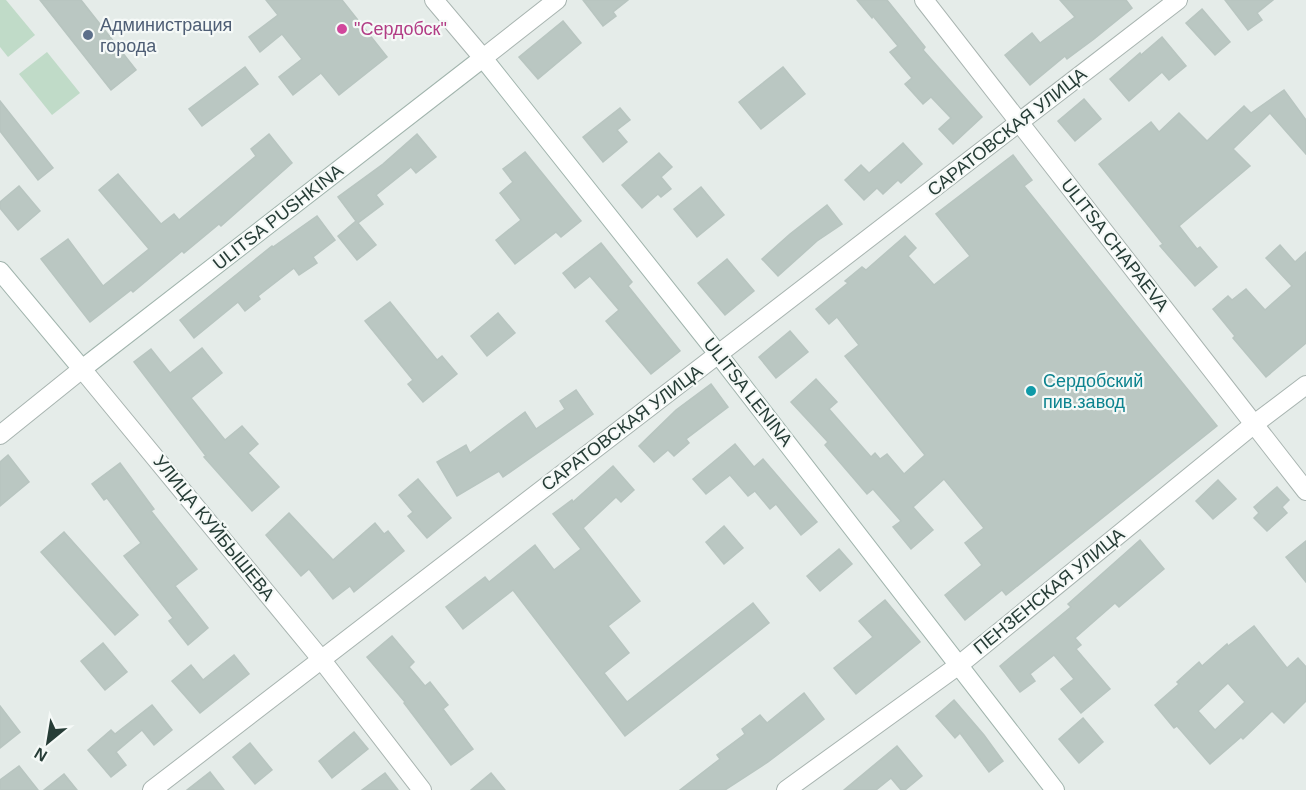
<svg xmlns="http://www.w3.org/2000/svg" width="1306" height="790" viewBox="0 0 1306 790" font-family="Arial,sans-serif">
  <rect width="100%" height="100%" fill="#e5ece9"/>
  <g fill="#c0dbc8">
    <polygon points="0,0 6,0 35,35 8,57 0,47"/>
    <polygon points="47,52 80,93 52,115 19,74"/>
  </g>
  <g fill="#bac7c2" stroke="#b8c5c0" stroke-width="1.5" fill-rule="evenodd">
    <polygon points="40,0 81,0 136,70 111,90"/>
    <polygon points="266,0 342,0 387,57 339,95 321,73 293,95 279,77 302,59 282,34 260,52 249,37 278,15"/>
    <polygon points="583,0 628,0 613,12 616,16 603,26"/>
    <polygon points="857,0 887,0 925,47 923,50 982,117 953,144 939,129 951,118 931,97 923,104 905,84 912,78 890,52 898,46 873,16 872,18"/>
    <polygon points="1060,0 1126,0 1132,8 1094,39 1067,59 1065,56 1030,85 1005,55 1032,33 1040,43 1075,17"/>
    <polygon points="1225,0 1273,0 1257,13 1262,20 1248,30"/>
    <polygon points="1202,9 1230,42 1215,55 1186,23"/>
    <polygon points="563,21 581,43 538,79 519,57"/>
    <polygon points="1162,37 1186,66 1169,80 1162,72 1129,101 1110,79 1140,53 1141,55"/>
    <polygon points="245,67 258,84 202,126 189,109"/>
    <polygon points="783,67 805,94 761,129 739,102"/>
    <polygon points="1284,90 1306,120 1306,154 1270,113 1233,149 1250,166 1179,226 1197,249 1200,247 1217,267 1195,286 1160,246 1163,244 1099,164 1151,122 1159,132 1179,113 1207,141 1244,106 1251,113"/>
    <polygon points="1084,99 1101,119 1075,141 1058,121"/>
    <polygon points="0,101 53,168 38,180 0,131"/>
    <polygon points="620,108 630,120 617,130 627,142 603,162 583,137"/>
    <polygon points="269,134 292,163 221,226 219,224 184,253 182,251 133,292 131,290 90,322 41,259 68,239 103,286 149,249 99,190 118,174 161,224 174,214 179,220 256,156 251,149"/>
    <polygon points="417,134 436,157 416,173 411,167 376,195 383,204 358,223 376,245 357,260 338,236 356,221 338,197 383,164"/>
    <polygon points="903,143 922,164 901,183 898,180 883,194 877,188 864,200 845,180 861,165 869,173"/>
    <polygon points="525,152 581,221 561,237 556,232 515,264 496,240 521,220 500,193 513,182 503,169"/>
    <polygon points="659,153 672,167 661,177 671,189 661,197 658,194 642,208 622,185"/>
    <polygon points="1013,155 1032,180 1024,186 1217,426 1006,595 1002,590 965,620 945,595 982,565 965,543 984,528 944,479 913,507 933,530 911,549 893,527 901,521 873,489 867,494 825,445 828,442 791,402 816,379 837,402 829,409 871,457 875,453 880,459 887,454 904,474 925,455 845,356 859,345 837,317 829,324 816,309 848,283 845,281 862,267 866,270 905,236 916,248 908,256 934,285 970,256 936,214"/>
    <polygon points="19,186 40,211 18,230 0,208 0,202"/>
    <polygon points="701,187 724,215 697,237 674,209"/>
    <polygon points="827,205 842,224 817,241 778,276 762,259 790,234"/>
    <polygon points="317,216 335,240 313,257 317,263 299,275 294,268 258,296 260,299 245,311 238,302 194,338 180,320 272,246 273,247"/>
    <polygon points="601,243 632,282 628,286 680,351 651,374 606,321 619,310 590,276 575,288 563,273"/>
    <polygon points="1280,245 1295,262 1306,252 1306,343 1266,377 1233,338 1235,336 1213,309 1228,296 1232,300 1246,289 1265,310 1292,286 1266,258"/>
    <polygon points="727,259 754,291 725,315 698,283"/>
    <polygon points="390,302 437,360 442,356 457,374 423,402 408,384 413,380 365,321"/>
    <polygon points="498,313 515,333 487,356 471,336"/>
    <polygon points="790,331 808,352 776,378 759,357"/>
    <polygon points="202,348 222,373 191,398 225,440 242,426 258,444 248,453 279,487 252,511 204,457 206,456 134,362 151,349 170,373"/>
    <polygon points="711,384 728,407 686,439 689,443 674,456 668,450 654,462 639,446 676,410"/>
    <polygon points="576,390 593,414 503,477 499,471 457,496 437,462 466,445 470,453 525,412 536,429 565,409 560,401"/>
    <polygon points="735,444 754,467 763,459 817,522 801,535 776,504 770,509 755,491 748,496 730,475 706,494 693,479"/>
    <polygon points="8,455 29,482 0,506 0,462"/>
    <polygon points="120,463 154,509 151,511 197,569 175,586 208,628 188,645 169,621 173,618 124,556 141,543 107,498 104,500 92,484"/>
    <polygon points="613,466 634,490 621,502 616,497 583,528 640,601 608,626 629,653 604,673 627,702 753,603 769,623 625,736 513,590 463,629 446,607 485,577 489,582 535,545 554,570 581,549 553,514 572,500 573,502"/>
    <polygon points="418,479 451,518 427,538 408,516 413,512 399,495"/>
    <polygon points="1218,480 1236,499 1213,519 1196,501"/>
    <polygon points="1277,487 1289,500 1282,507 1287,513 1267,531 1254,518 1259,513 1254,507"/>
    <polygon points="289,513 333,560 375,523 384,534 388,531 404,551 354,592 350,586 333,599 309,569 301,576 266,535"/>
    <polygon points="724,526 743,548 724,564 706,542"/>
    <polygon points="64,532 138,615 115,635 41,552"/>
    <polygon points="1140,540 1164,569 1119,607 1115,603 1075,638 1081,645 1076,649 1110,689 1081,713 1061,689 1074,679 1054,655 1030,674 1035,681 1020,692 1000,666 1071,607 1068,604"/>
    <polygon points="1306,541 1306,582 1286,557"/>
    <polygon points="839,549 852,564 820,591 807,576"/>
    <polygon points="885,600 920,642 856,694 834,668 873,637 859,621"/>
    <path d="M1254,626L1287,668L1298,658L1306,667V701L1284,723L1272,711L1243,739L1241,737L1210,764L1177,726L1174,728L1155,705L1179,684L1177,682L1199,662L1202,666L1227,644L1228,646ZM1228,683L1245,702L1215,730L1198,711Z"/>
    <polygon points="392,636 414,662 409,667 425,686 430,682 448,705 443,709 473,749 451,765 404,703 405,702 367,657"/>
    <polygon points="103,643 127,672 105,690 81,661"/>
    <polygon points="234,655 249,674 200,713 172,681 191,665 203,680"/>
    <polygon points="804,693 824,719 805,734 768,762 725,790 680,790 720,759 717,755 745,734 742,729 760,715 767,723"/>
    <polygon points="954,700 984,735 1003,761 989,772 960,733 955,738 936,716"/>
    <polygon points="152,705 172,730 154,745 142,730 116,752 126,765 111,777 88,750 111,730 115,734"/>
    <polygon points="0,706 20,732 0,748"/>
    <polygon points="1083,718 1103,742 1079,763 1059,739"/>
    <polygon points="354,732 368,749 332,778 319,761"/>
    <polygon points="250,743 272,770 255,784 233,757"/>
    <polygon points="897,746 922,776 905,790 901,790 891,778 876,790 844,790"/>
    <polygon points="19,766 38,790 0,790 0,780"/>
    <polygon points="210,772 224,790 187,790"/>
    <polygon points="385,773 398,790 362,790"/>
    <polygon points="491,773 505,790 471,790"/>
    <polygon points="64,774 77,790 44,790"/>
  </g>
  <g fill="none" stroke-linecap="round" stroke-linejoin="round">
    <defs>
      <g id="street">
        <polyline points="434,0 483,58 557,0"/>
        <polyline points="924,0 1306,491"/>
        <polyline points="0,435 82,369 321,659 422,790"/>
        <polyline points="152,790 1178,0"/>
        <polyline points="786,790 959,665 1253,425 1306,385"/>
      </g>
      <polyline id="secondary" points="0,271 82,369 483,58 718,354 1055,790"/>
    </defs>
    <use href="#street" stroke="#a8b4b0" stroke-width="20"/>
    <use href="#secondary" stroke="#a1b4ad" stroke-width="20"/>
    <use href="#street" stroke="#fff" stroke-width="18"/>
    <use href="#secondary" stroke="#fff" stroke-width="18"/>
  </g>
  <circle fill="#d1479c" stroke="#f5f9f7" stroke-width="2" cx="342" cy="29" r="6"/>
  <circle fill="#5c6f8a" stroke="#f5f9f7" stroke-width="2" cx="88" cy="35" r="6"/>
  <circle fill="#0f9aa8" stroke="#f5f9f7" stroke-width="2" cx="1031" cy="391" r="6"/>
  <g text-anchor="middle" stroke-width="4.5" stroke-linejoin="round" paint-order="stroke">
    <g font-size="18" fill="#4e5e75" stroke="#f5f9f7" text-anchor="start">
      <text x="100" y="31">Администрация<tspan x="100" dy="21">города</tspan></text>
    </g>
    <g font-size="18" fill="#b23c85" stroke="#f5f9f7" text-anchor="start">
      <text x="354" y="35">"Сердобск"</text>
    </g>
    <g font-size="18" fill="#263c36" stroke="#f5f9f7">
      <text transform="translate(1007 132) rotate(-38)" y="6">САРАТОВСКАЯ УЛИЦА</text>
      <text transform="translate(278 217) rotate(-38)" y="6">ULITSA PUSHKINA</text>
      <text transform="translate(1115 245) rotate(52)" y="6">ULITSA CHAPAEVA</text>
      <text transform="translate(748 392) rotate(52)" y="6">ULITSA LENINA</text>
      <text transform="translate(622 428) rotate(-37)" y="6">САРАТОВСКАЯ УЛИЦА</text>
      <text transform="translate(214 528) rotate(51)" y="6">УЛИЦА КУЙБЫШЕВА</text>
      <text transform="translate(1049 591) rotate(-39)" y="6">ПЕНЗЕНСКАЯ УЛИЦА</text>
    </g>
    <g font-size="18" fill="#0d838f" stroke="#f5f9f7" text-anchor="start">
      <text x="1043" y="387">Сердобский<tspan x="1043" dy="21">пив.завод</tspan></text>
    </g>
  </g>
  <g transform="translate(48 742) rotate(210)" stroke="#f5f9f7" stroke-width="4.5" paint-order="stroke">
  <path d="M0-4.5L10 22L0 15L-10 22Z" fill="#263c36"/>
  <text y="-9" font-size="16" font-weight="bold" text-anchor="middle" fill="#263c36">N</text>
  </g>
</svg>
